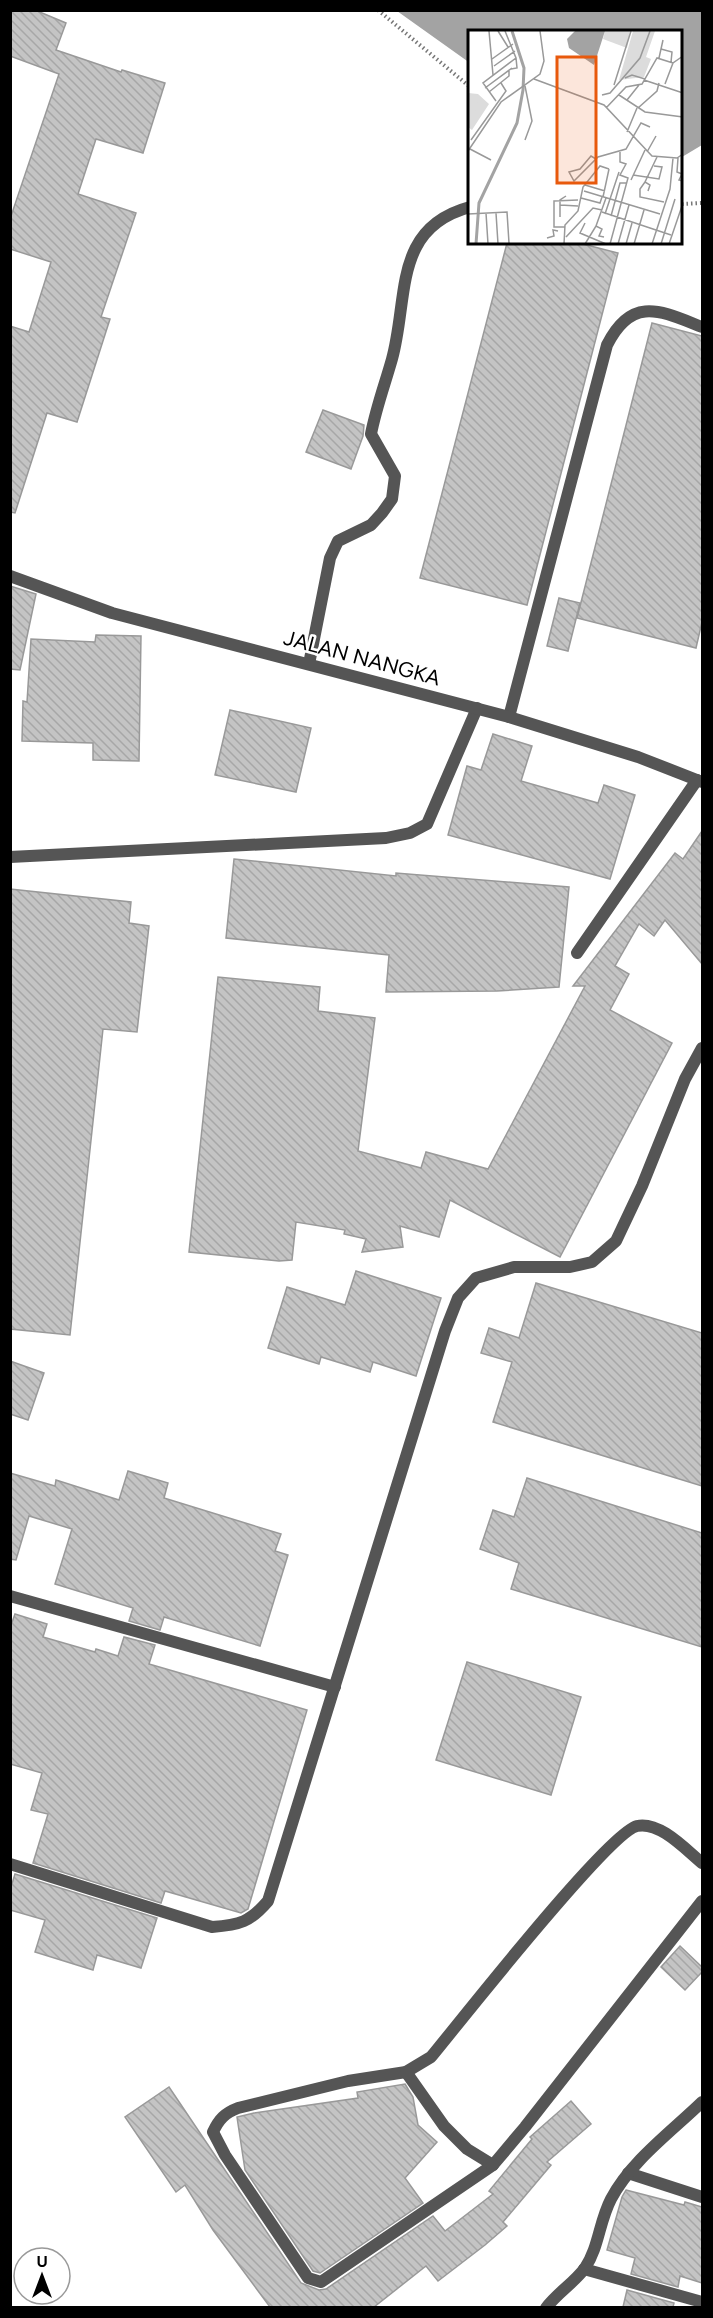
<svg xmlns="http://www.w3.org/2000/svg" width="713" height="2318" viewBox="0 0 713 2318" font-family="Figtree,sans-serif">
  <defs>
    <pattern id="building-back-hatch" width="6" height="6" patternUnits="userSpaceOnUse" patternTransform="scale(1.5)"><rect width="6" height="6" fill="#c4c4c4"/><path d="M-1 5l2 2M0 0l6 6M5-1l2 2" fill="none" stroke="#a7a7a7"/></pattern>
  </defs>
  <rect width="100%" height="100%" fill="#fff"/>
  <polygon fill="#a3a3a3" points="397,11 702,11 702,145 682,157 682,32 470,32 470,63"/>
  <g fill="url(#building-back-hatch)" stroke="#999" stroke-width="1.5">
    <polygon points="10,10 35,10 66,23 56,50 121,72 122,70 165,83 143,153 96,139 78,194 136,213 101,317 110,319 77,422 47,413 15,513 10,512 10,326 29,332 51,262 10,249 10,219 59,74 10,56"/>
    <polygon points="507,243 579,243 618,253 527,605 420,578"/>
    <polygon points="652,323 702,336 702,622 696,648 577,618"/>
    <polygon points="323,410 364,425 363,436 351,469 306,452"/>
    <polygon points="10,586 36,594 20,670 10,669"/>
    <polygon points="559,598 580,603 568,651 547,646"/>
    <polygon points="96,635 141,636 139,761 93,760 93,743 22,741 23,701 27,702 31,639 95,642"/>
    <polygon points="230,710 311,728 296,792 215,775"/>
    <polygon points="493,734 532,746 521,781 598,803 604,785 635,795 610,879 448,835 467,766 481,770"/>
    <polygon points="702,831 702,964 665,920 654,936 639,924 615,966 629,974 610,1010 672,1043 560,1257 450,1200 439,1237 400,1226 403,1247 362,1252 366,1239 344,1234 345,1230 296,1222 292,1260 279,1261 189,1252 218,977 320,987 318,1011 375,1018 358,1151 421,1168 426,1152 488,1169 585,986 573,986 675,853 683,859"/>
    <polygon points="234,859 396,876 396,873 569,887 559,987 497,991 386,992 389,955 226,938"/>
    <polygon points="10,889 131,902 129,923 149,926 137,1032 103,1029 70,1335 10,1329"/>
    <polygon points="356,1271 441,1298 416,1376 373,1362 370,1372 321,1357 319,1364 268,1348 287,1287 345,1305"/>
    <polygon points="536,1283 702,1333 702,1486 493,1422 512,1362 481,1353 489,1328 519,1338"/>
    <polygon points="10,1361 44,1373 28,1420 10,1414"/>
    <polygon points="128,1471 168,1483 164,1498 281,1534 275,1551 288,1555 260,1646 164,1617 160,1630 129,1621 133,1608 55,1584 72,1529 29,1516 16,1560 10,1559 10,1473 55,1486 56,1480 119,1500"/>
    <polygon points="527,1478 702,1533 702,1647 511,1589 519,1563 480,1549 493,1510 514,1517"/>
    <polygon points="15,1614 47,1624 43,1637 95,1652 96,1649 118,1656 124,1637 155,1645 149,1664 307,1710 248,1909 241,1913 165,1891 161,1903 33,1863 48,1814 31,1810 42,1773 10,1764 10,1628"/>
    <polygon points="467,1662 581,1697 551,1795 436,1760"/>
    <polygon points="15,1874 157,1918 141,1968 97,1955 93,1970 35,1952 45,1920 10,1910 10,1890"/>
    <polygon points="680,1946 702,1967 702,1972 685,1990 661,1967"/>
    <polygon points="405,2084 413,2097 418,2125 437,2142 405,2178 423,2203 320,2273 313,2271 245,2170 237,2117 254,2113 358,2098 357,2092"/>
    <polygon points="169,2087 301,2283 319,2290 326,2289 433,2216 445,2231 493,2194 489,2191 532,2139 530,2137 571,2101 591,2124 547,2162 551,2165 503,2222 507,2226 485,2245 438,2281 426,2266 374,2307 270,2307 213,2230 185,2185 176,2192 125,2117"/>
    <polygon points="626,2190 684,2205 685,2202 702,2207 702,2283 680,2276 678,2287 631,2274 635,2258 607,2250 622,2197"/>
    <polygon points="627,2290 674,2303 673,2307 623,2307"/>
  </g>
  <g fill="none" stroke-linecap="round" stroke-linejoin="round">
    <g stroke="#777" stroke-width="4" stroke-dasharray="1.5 3" stroke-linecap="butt">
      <polyline points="378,10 470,87"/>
      <polyline points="682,204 702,203"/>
    </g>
    <g stroke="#555" stroke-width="12">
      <path d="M309,664L330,558L338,541L371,525L382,513L392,499L395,476L371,434C376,408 385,384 392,359C409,298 392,228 470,207"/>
      <path d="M509,717L607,345C632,295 661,311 702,327"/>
      <polyline points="10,857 386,838 410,833 427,824 477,708"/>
      <polyline points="10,1596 335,1687"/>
      <path d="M10,1864L212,1927C240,1925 250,1922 268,1901L445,1331L458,1298L476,1278L514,1267H570L592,1262L616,1241L642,1186L685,1079L702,1048"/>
    </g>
    <g stroke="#555" stroke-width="12">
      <polyline points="577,953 697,780"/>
      <path d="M702,1863C686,1850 660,1821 637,1826C608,1833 460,2022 431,2057L406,2072L348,2081L238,2108C225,2113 219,2119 213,2132L225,2155L308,2278L321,2282L493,2165L525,2127L702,1901"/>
      <polyline points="406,2072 444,2126 467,2149 493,2165"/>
      <polyline points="628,2173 702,2197"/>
      <polyline points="584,2269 702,2302"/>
      <path d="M546,2308C557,2293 574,2283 585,2268C599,2247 599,2222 611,2199C631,2161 671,2132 702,2102"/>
    </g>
    <polyline stroke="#555" stroke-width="12" points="10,576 112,613 509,717 638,757 702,782"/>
  </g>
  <g text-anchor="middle" stroke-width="5" stroke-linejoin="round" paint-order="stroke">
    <g font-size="21" fill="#000" stroke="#fff">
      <text transform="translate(362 658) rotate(15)" y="7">JALAN NANGKA</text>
    </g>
  </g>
  <g transform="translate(468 30)">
    <rect width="214" height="214" fill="#fff"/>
    <path d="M165,1H187L178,27L183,29L176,47L151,50ZM0,63L10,64L21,74L4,100L0,97Z" fill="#dcdcdc"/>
    <path d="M137,1H162L159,18L135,9Z" fill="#dcdcdc"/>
    <path d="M0,68L10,70L5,93L0,92Z" fill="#dcdcdc"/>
    <path d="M107,1H137L126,35L101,18L99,9Z" fill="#a3a3a3"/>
    <path fill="none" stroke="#a3a3a3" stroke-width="3" d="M8,214L11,173L49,93L55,60L56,38L44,1"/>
    <path fill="none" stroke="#999" stroke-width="1.5" d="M21,1L25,45M30,1L40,17M37,1L48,28L49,38L43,39M193,19L204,22L203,32M191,28L195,10M24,29L45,14M26,36L47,21M157,48L164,45L177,49M66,49L136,75L184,126L209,128L215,124M176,50L215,63M197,54L205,33L215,26M146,55L163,1M57,56L64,91L57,110M17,58L44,38M21,62L41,46V40M134,65L142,63L172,28L182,1M151,65L177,82L215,87M159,70L171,55M28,71L15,53L48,28M138,78L158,57L174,54L189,28L205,33M170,78L189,61L191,53M159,102L169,78M3,110L38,61L33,53M2,119L23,130M0,121L33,72L72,44L76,31L72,1M179,122L188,106M210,128L209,142L214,144L211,150L215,151M128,129L123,126L112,139L101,142L106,151L130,127L158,119L173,93L182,97M165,145L191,149L194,137L186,136M163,150L177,120M177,152L172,159V167L196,172M117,155L137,161M116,161L192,184M180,161L182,155L177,152L189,127M135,167L141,139M113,168L132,173L134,167M92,175L110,176M134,182L203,205M18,183L20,214M28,183L30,214M0,184L39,182L41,213M137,184L151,142M143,186L152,153H159M92,187V170L98,166M117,193L112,203L138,214M128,196L138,168M97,197H86V171L110,170M98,207L125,178L134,180M79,208L86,206L85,200L90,201M96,214L97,195L110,181L115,157L132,136L141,139M117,214L128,196L134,199L131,206L136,207M142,214L160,148L152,145L158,134L152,132V122M150,214L161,175M158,214L164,193M166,214L176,180M184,214L202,159L205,128M193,214L207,169M201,214L215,173"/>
    <path fill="#e8590c" fill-opacity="0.15" stroke="#e8590c" stroke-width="3" d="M89,27H128V153H89Z"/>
    <rect width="214" height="214" fill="none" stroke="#000" stroke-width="3"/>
  </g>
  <rect width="713" height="2318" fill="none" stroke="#000000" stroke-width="24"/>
  <g transform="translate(42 2276)"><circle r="28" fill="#ffffff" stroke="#999999" stroke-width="1.5"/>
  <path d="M0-4.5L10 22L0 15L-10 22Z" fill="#000000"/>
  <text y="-9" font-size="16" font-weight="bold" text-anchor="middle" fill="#000000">U</text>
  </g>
</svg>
